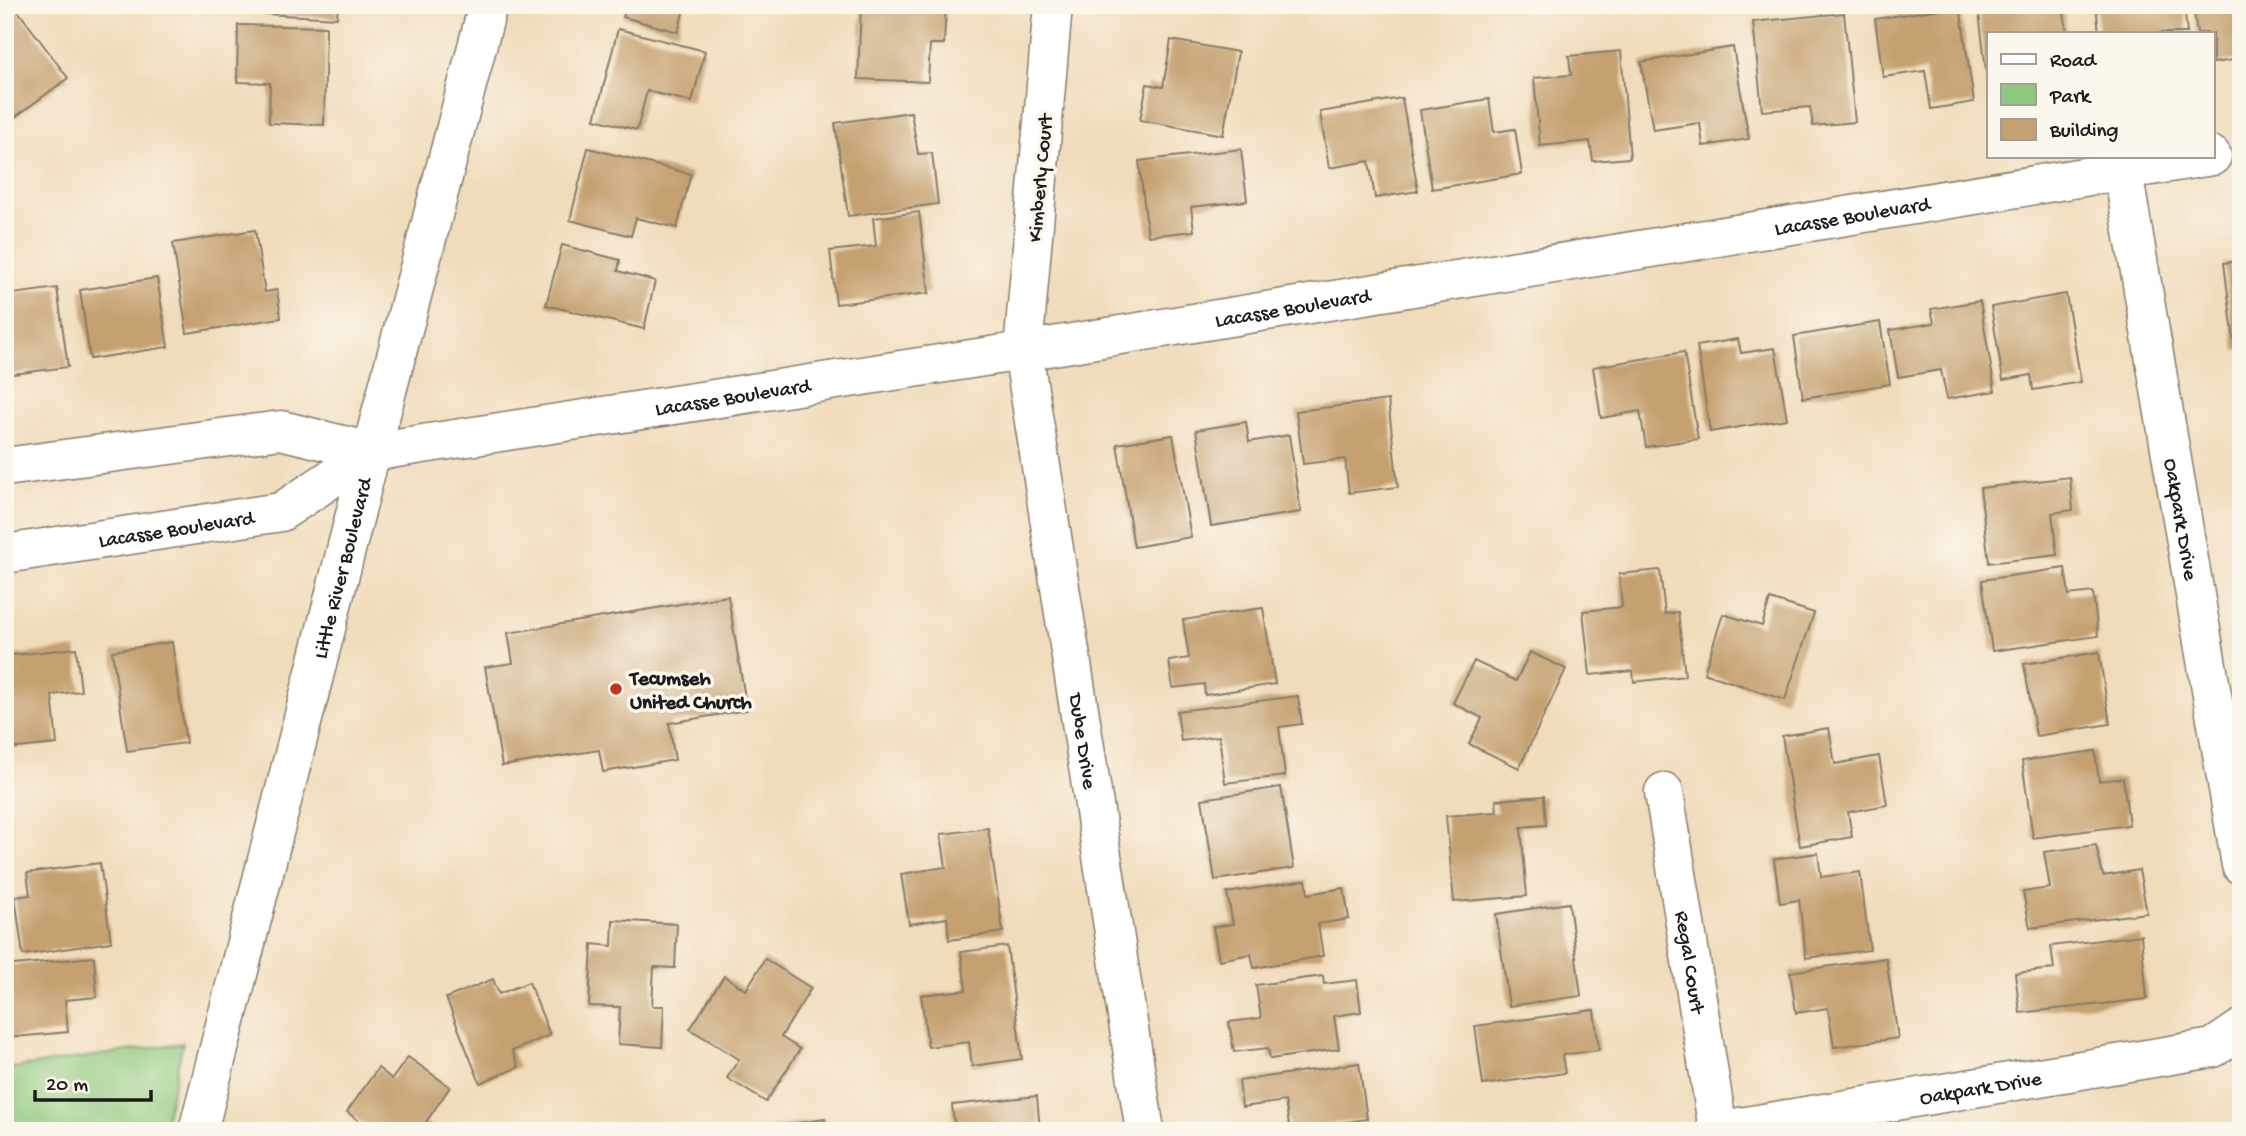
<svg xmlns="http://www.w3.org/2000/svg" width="2246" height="1136" viewBox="0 0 2246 1136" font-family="'Gochi Hand',sans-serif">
  <rect width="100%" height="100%" fill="#fbf7ec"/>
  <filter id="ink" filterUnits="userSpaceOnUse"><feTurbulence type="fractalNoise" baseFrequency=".0143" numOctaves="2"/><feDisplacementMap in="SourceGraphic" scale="14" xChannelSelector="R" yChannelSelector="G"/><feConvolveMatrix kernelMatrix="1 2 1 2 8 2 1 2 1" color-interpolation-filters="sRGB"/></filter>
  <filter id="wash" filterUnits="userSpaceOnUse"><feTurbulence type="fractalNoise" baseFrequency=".00686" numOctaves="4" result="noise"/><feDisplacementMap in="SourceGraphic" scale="28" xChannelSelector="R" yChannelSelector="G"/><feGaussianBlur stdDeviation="1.57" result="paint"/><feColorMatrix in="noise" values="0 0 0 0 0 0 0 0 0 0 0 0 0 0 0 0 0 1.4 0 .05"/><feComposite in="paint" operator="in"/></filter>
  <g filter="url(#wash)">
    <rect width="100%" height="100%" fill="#f0dbba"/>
    <polygon fill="#8fc97d" stroke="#56724c" stroke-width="2" points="183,1043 163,1131 5,1131 5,1069"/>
    <g id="blocks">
      <g fill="#c5a070">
        <polygon points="266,5 338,5 337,18 265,14"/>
        <polygon points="627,5 685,5 678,32 623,17"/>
        <polygon points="861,5 946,5 944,44 930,44 928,82 858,79"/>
        <polygon points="1978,5 2007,5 2007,8 2026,5 2063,5 2067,33 1989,33 1989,78 1987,78"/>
        <polygon points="2096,5 2184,5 2187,33 2099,33"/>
        <polygon points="2193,5 2241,5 2241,59 2213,63 2213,33 2197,33"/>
        <polygon points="1960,6 1974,102 1931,109 1925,71 1883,77 1875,19"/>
        <polygon points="15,7 68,78 7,123 5,14"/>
        <polygon points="1844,13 1855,122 1813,126 1810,107 1762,111 1753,22"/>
        <polygon points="238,25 326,27 324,125 269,123 270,83 237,82"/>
        <polygon points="618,29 705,51 692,102 647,91 637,130 595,119"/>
        <polygon points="1171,40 1238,52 1223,135 1140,120 1147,84 1163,87"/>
        <polygon points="1733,47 1749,139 1703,146 1700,123 1653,130 1641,62"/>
        <polygon points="1621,51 1630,158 1593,161 1590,141 1540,146 1534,78 1571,75 1569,56"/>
        <polygon points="1402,98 1418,191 1375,198 1369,161 1329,168 1320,112"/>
        <polygon points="1489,99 1494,132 1515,129 1522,174 1432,189 1420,110"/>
        <polygon points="911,112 918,154 932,153 938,204 848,216 835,123"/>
        <polygon points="588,148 691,174 677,228 636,218 631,236 570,220"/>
        <polygon points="1241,149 1247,201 1191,207 1194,231 1148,236 1139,161"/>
        <polygon points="919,212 929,293 836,304 830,251 876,246 873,218"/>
        <polygon points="255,230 265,292 277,290 281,318 187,333 173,243"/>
        <polygon points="562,245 620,260 618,271 655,281 644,329 546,305"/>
        <polygon points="2241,261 2241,349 2235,350 2224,263"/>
        <polygon points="157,278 168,347 90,359 80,290"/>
        <polygon points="57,288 68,367 5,375 5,295"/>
        <polygon points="2066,294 2081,382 2033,390 2031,375 2003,380 1991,307"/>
        <polygon points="1980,301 1995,391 1947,399 1941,370 1898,377 1890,330 1934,323 1931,309"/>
        <polygon points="1880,322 1890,384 1803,398 1794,336"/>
        <polygon points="1738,339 1741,353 1775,348 1787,419 1710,432 1697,346"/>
        <polygon points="1684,352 1698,439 1646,447 1640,411 1601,418 1593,367"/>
        <polygon points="1388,400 1398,487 1349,493 1345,459 1303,464 1296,411"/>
        <polygon points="1246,422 1249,442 1289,435 1301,512 1211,526 1196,430"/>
        <polygon points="1173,435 1191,537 1134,547 1117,444"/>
        <polygon points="2070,477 2073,510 2052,513 2057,555 1989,563 1980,488"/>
        <polygon points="2065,568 2069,595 2093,592 2098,636 1992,651 1982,580"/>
        <polygon points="1660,570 1665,614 1678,612 1685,676 1634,682 1633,671 1590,675 1583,611 1622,607 1619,574"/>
        <polygon points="728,596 747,710 669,723 675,760 603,772 599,750 502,766 485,667 513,663 508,633"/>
        <polygon points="1770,599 1814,613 1785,700 1704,673 1723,614 1762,626"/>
        <polygon points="1263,608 1275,684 1205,695 1204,684 1173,688 1169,661 1189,658 1183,620"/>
        <polygon points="172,642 186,743 127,751 112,651"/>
        <polygon points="76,648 81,691 52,695 57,744 7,749 5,656"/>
        <polygon points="1530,652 1566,669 1519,768 1469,744 1482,718 1453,703 1474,661 1516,681"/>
        <polygon points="2099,652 2110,724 2036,736 2024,664"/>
        <polygon points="1298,696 1302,724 1279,727 1285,776 1225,783 1219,736 1181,741 1177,711"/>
        <polygon points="1829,728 1835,764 1879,756 1887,805 1848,812 1852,837 1800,846 1782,736"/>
        <polygon points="2095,751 2099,781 2123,778 2129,825 2033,838 2022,761"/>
        <polygon points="1281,787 1294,868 1215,880 1202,799"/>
        <polygon points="1544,796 1546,825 1521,827 1527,896 1454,902 1446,816 1497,812 1496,800"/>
        <polygon points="988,828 1003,932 949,940 947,918 909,924 901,874 946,867 941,834"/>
        <polygon points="2096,845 2103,876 2139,870 2147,913 2030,928 2023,892 2050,888 2044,852"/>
        <polygon points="1818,853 1821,877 1860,872 1870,950 1806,958 1799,900 1780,903 1774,859"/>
        <polygon points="100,863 111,942 23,955 15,897 30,895 27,873"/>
        <polygon points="1306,880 1308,894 1344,888 1349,919 1318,924 1323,956 1254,968 1251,954 1219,960 1213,927 1233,924 1227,893"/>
        <polygon points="1569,903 1581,996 1509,1006 1496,914"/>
        <polygon points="613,920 677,924 675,968 654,967 652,1006 664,1006 662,1047 618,1044 620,1007 589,1006 592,944 612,946"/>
        <polygon points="2141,935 2147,999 2020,1013 2015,973 2054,969 2051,946"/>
        <polygon points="1007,946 1022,1059 972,1066 969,1042 928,1047 921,995 966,990 961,952"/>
        <polygon points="94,957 97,997 65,1000 68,1032 5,1038 5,966"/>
        <polygon points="1886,958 1898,1038 1834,1047 1828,1008 1796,1013 1790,972"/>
        <polygon points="765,959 811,988 781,1037 800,1049 766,1102 727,1078 739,1059 690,1029 724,976 746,990"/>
        <polygon points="1323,976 1324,984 1357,980 1361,1012 1334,1016 1339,1049 1270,1059 1268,1048 1234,1052 1229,1022 1261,1018 1256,985"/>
        <polygon points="493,979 499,994 529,982 550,1035 512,1051 519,1067 480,1083 446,998"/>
        <polygon points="1594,1010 1599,1050 1562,1055 1565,1073 1483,1085 1475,1026"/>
        <polygon points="408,1057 450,1087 426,1122 438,1131 373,1131 347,1112 378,1068 392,1079"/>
        <polygon points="1359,1063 1367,1119 1290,1130 1285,1101 1242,1107 1239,1081"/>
        <polygon points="1037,1096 1040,1131 955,1131 952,1105"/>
        <polygon points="825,1119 827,1131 759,1131 759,1129"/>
      </g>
    </g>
  </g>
  <g filter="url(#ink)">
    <use href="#blocks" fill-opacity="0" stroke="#867c6b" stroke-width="2"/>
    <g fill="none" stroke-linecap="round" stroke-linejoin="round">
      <defs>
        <g id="minor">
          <path id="s1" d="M1053,5L1023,351L1145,1131"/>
          <path id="s2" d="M2123,172L2241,865"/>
          <path id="s3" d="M1664,792L1718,1130"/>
          <path id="s4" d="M198,1131L371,452"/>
          <path id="s5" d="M1716,1131L2213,1048L2241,1029"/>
        </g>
        <g id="tertiary">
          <polyline points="371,452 488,5"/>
          <path id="s6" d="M5,467L281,430L371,452L1023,351L2212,156"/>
          <path id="s7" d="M5,554L281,512L371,452"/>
        </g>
      </defs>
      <use href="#minor" stroke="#867c6b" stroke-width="41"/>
      <use href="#tertiary" stroke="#867c6b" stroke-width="41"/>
      <use href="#minor" stroke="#fff" stroke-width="38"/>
      <use href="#tertiary" stroke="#fff" stroke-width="38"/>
    </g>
  </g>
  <circle fill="#c8321e" stroke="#fbf7ec" stroke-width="2.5" cx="616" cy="689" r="7"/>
  <g text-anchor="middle" stroke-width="7" stroke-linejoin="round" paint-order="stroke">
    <g font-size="21" fill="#1c1c1c" stroke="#fbf7ec">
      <text transform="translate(1039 178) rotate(-85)" y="7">Kimberly Court</text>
      <text dy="7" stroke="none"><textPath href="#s6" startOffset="1871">Lacasse Boulevard</textPath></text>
      <text dy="7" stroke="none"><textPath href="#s6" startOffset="1304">Lacasse Boulevard</textPath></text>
      <text dy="7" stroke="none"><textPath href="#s6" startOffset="737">Lacasse Boulevard</textPath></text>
      <text dy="7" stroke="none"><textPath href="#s2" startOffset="352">Oakpark Drive</textPath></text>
      <text dy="7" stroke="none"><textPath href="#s7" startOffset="173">Lacasse Boulevard</textPath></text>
      <text dy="7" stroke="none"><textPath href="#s4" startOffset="581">Little River Boulevard</textPath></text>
      <text dy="7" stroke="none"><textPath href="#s1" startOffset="742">Dube Drive</textPath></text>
      <text dy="7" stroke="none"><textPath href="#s3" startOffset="172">Regal Court</textPath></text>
      <text dy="7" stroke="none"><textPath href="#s5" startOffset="268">Oakpark Drive</textPath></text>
    </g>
    <g font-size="21" font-weight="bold" fill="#1c1c1c" stroke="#fbf7ec" text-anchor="start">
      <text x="630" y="684">Tecumseh<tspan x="630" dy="24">United Church</tspan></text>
    </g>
  </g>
  <rect width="2246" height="1136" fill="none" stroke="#fbf7ec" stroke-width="28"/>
  <rect x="1987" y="32" width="228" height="126" fill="#fbf7ec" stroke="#a29f99" stroke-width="2"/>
  <rect x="2001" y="54" width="35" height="10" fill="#ffffff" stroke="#a29f99" stroke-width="2"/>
  <text x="2050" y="66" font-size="21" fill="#1c1c1c">Road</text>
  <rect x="2001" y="84" width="35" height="21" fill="#8fc97d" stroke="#a29f99" stroke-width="2"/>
  <text x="2050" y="102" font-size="21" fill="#1c1c1c">Park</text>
  <rect x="2001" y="119" width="35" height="21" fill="#c5a070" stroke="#a29f99" stroke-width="2"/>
  <text x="2050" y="136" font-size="21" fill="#1c1c1c">Building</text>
  <path d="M35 1090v10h116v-10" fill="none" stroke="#1c1c1c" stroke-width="3.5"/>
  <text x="46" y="1090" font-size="21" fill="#1c1c1c" stroke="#fbf7ec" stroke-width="5" paint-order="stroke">20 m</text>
</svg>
